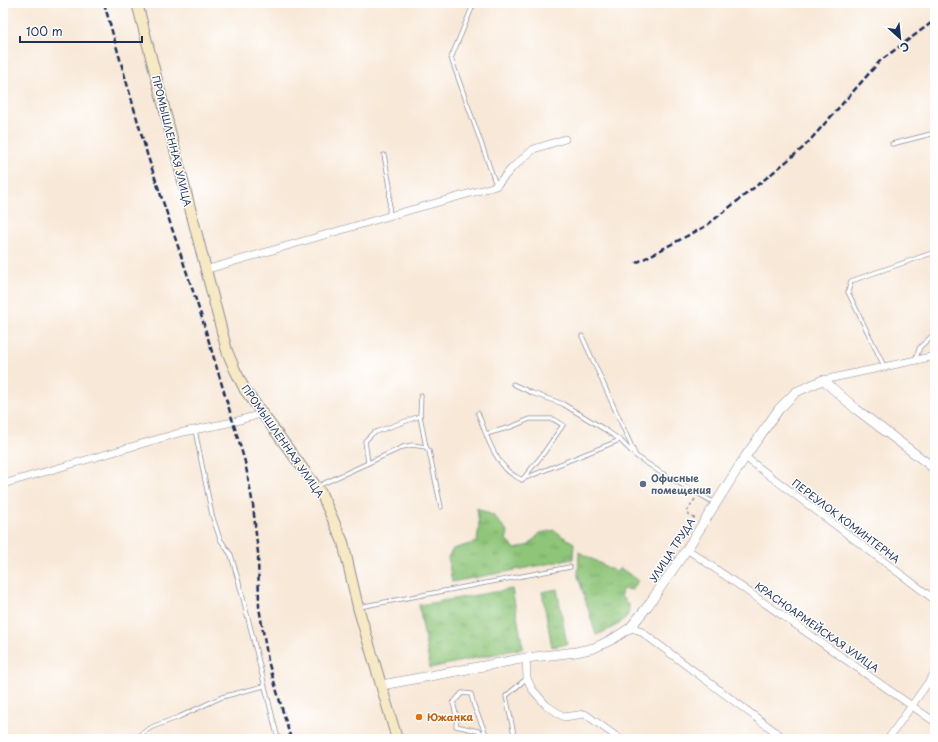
<svg xmlns="http://www.w3.org/2000/svg" width="938" height="742" viewBox="0 0 938 742" font-family="'Playpen Sans',sans-serif">
  <defs>
    <pattern id="park-tufts" width="24" height="20" patternUnits="userSpaceOnUse"><rect width="24" height="20" fill="#8ec578"/><path d="M3 7l-1-3M5 7V3M7 7l1-3M15 17l-1-3M17 17v-4M19 17l1-3" fill="none" stroke="#73a066"/></pattern>
  </defs>
  <rect width="100%" height="100%" fill="#fff"/>
  <filter id="ink" filterUnits="userSpaceOnUse"><feTurbulence type="fractalNoise" baseFrequency=".025" numOctaves="2"/><feDisplacementMap in="SourceGraphic" scale="8" xChannelSelector="R" yChannelSelector="G"/><feConvolveMatrix kernelMatrix="1 2 1 2 8 2 1 2 1" color-interpolation-filters="sRGB"/></filter>
  <filter id="wash" filterUnits="userSpaceOnUse"><feTurbulence type="fractalNoise" baseFrequency=".012" numOctaves="4" result="noise"/><feDisplacementMap in="SourceGraphic" scale="16" xChannelSelector="R" yChannelSelector="G"/><feGaussianBlur stdDeviation="0.9" result="paint"/><feColorMatrix in="noise" values="0 0 0 0 0 0 0 0 0 0 0 0 0 0 0 0 0 1.4 0 .05"/><feComposite in="paint" operator="in"/></filter>
  <g filter="url(#wash)">
    <rect width="100%" height="100%" fill="#f8e8d7"/>
    <g fill="url(#park-tufts)" stroke="#547a6b">
      <polygon points="477,508 494,516 508,532 506,540 516,549 529,545 540,533 555,530 562,536 574,543 573,559 452,582 448,557 453,549 477,542 479,525"/>
      <path d="M579,552L616,572L620,568L638,580L633,590L622,589L621,596L629,604C629,606 629,611 628,614C624,623 605,632 596,635L578,576Z"/>
      <polygon points="512,589 523,648 430,668 419,605"/>
      <polygon points="557,589 567,644 552,647 542,592"/>
    </g>
  </g>
  <g filter="url(#ink)">
    <g fill="none" stroke-linecap="round" stroke-linejoin="round">
      <defs>
        <g id="service">
          <polyline points="474,3 451,58 496,185"/>
          <polyline points="892,144 935,133"/>
          <polyline points="384,155 390,186 389,216"/>
          <polyline points="582,336 635,454"/>
          <polyline points="915,360 920,347 935,333"/>
          <polyline points="884,366 848,292 851,281 935,252"/>
          <polyline points="513,384 532,393 563,404 604,429 620,440 636,456 663,474 715,503"/>
          <path d="M478,413C485,432 492,454 506,469C510,474 517,477 522,480L543,454L563,425L553,419H530L511,427L486,434"/>
          <polyline points="420,416 426,447"/>
          <polyline points="195,430 212,515 220,539 231,555 241,590 278,739"/>
          <polyline points="368,463 365,441 373,433 420,416 421,395"/>
          <polyline points="523,479 620,440"/>
          <polyline points="318,486 403,447 412,445 426,447 429,451 441,507"/>
          <polyline points="359,607 570,567"/>
          <polyline points="485,734 478,731 456,726 457,718 453,703 462,693 471,694 474,706 488,739"/>
          <polyline points="133,739 152,727 179,717 222,697 264,686"/>
          <polyline points="515,739 506,696 527,678"/>
        </g>
        <g id="minor">
          <polyline points="205,270 389,216 496,186 512,168 534,149 565,139"/>
          <polyline points="823,380 935,356"/>
          <polyline points="745,457 935,600"/>
          <polyline points="3,484 179,433 233,422 261,414"/>
          <polyline points="687,549 935,722"/>
          <polyline points="630,628 639,630 785,739"/>
          <polyline points="526,658 527,678 532,689 546,705 564,717 585,714 620,739"/>
          <polyline points="888,739 935,673"/>
        </g>
        <polyline id="tertiary" points="382,685 526,658 576,652 594,648 613,639 630,628 647,607 687,549 745,457 779,409 796,392 823,380 856,409 935,469"/>
        <polyline id="secondary" points="137,3 227,351 235,370 245,390 321,493 343,542 358,607 397,739"/>
      </defs>
      <use href="#service" stroke="#8a8c9a" stroke-width="5"/>
      <use href="#minor" stroke="#8a8c9a" stroke-width="8"/>
      <use href="#tertiary" stroke="#8a8c9a" stroke-width="10"/>
      <use href="#secondary" stroke="#8a8c9a" stroke-width="12"/>
      <polyline stroke="#8a8c9a" stroke-width="1.5" stroke-dasharray="3 3" stroke-linecap="butt" points="695,499 686,513 696,519"/>
      <use href="#service" stroke="#fff" stroke-width="3.5"/>
      <use href="#minor" stroke="#fff" stroke-width="7"/>
      <use href="#tertiary" stroke="#fff" stroke-width="9"/>
      <use href="#secondary" stroke="#f7e9c3" stroke-width="10"/>
      <g stroke="#1b2f5e" stroke-width="2.5" stroke-dasharray="6 3" stroke-linecap="butt">
        <polyline points="104,3 147,154 201,315 245,462 253,505 258,553 259,607 268,661 291,739"/>
        <polyline points="636,263 706,226 770,175 804,147 880,61 935,20"/>
      </g>
    </g>
  </g>
  <circle fill="#5c6f8a" stroke="#fff" stroke-width="1.5" cx="643" cy="484" r="4"/>
  <circle fill="#e8710a" stroke="#fff" stroke-width="1.5" cx="419" cy="717" r="4"/>
  <g text-anchor="middle" stroke-width="3" stroke-linejoin="round" paint-order="stroke">
    <g font-size="10" fill="#1b2f5e" stroke="#fff">
      <text transform="translate(172 141) rotate(76)" y="4">ПРОМЫШЛЕННАЯ УЛИЦА</text>
      <text transform="translate(283 441) rotate(55)" y="4">ПРОМЫШЛЕННАЯ УЛИЦА</text>
      <text transform="translate(846 521) rotate(37)" y="4">ПЕРЕУЛОК КОМИНТЕРНА</text>
      <text transform="translate(672 550) rotate(-57)" y="4">УЛИЦА ТРУДА</text>
      <text transform="translate(817 627) rotate(35)" y="4">КРАСНОАРМЕЙСКАЯ УЛИЦА</text>
    </g>
    <g font-size="10" font-weight="bold" fill="#4e5e75" stroke="#fff" text-anchor="start">
      <text x="651" y="482">Офисные<tspan x="651" dy="12">помещения</tspan></text>
    </g>
    <g font-size="10" font-weight="bold" fill="#c56008" stroke="#fff" text-anchor="start">
      <text x="427" y="721">Южанка</text>
    </g>
  </g>
  <rect width="938" height="742" fill="none" stroke="#fff" stroke-width="16"/>
  <g transform="translate(900 38) rotate(153)" stroke="#ffffff" stroke-width="3" paint-order="stroke">
  <path d="M0-3L7 15L0 10L-7 15Z" fill="#1b2f5e"/>
  <text y="-6" font-size="11" font-weight="bold" text-anchor="middle" fill="#1b2f5e">С</text>
  </g>
  <path d="M20 36v6h122v-6" fill="none" stroke="#1b2f5e" stroke-width="2"/>
  <text x="26" y="36" font-size="12" fill="#1b2f5e" stroke="#ffffff" stroke-width="3" paint-order="stroke">100 m</text>
</svg>
